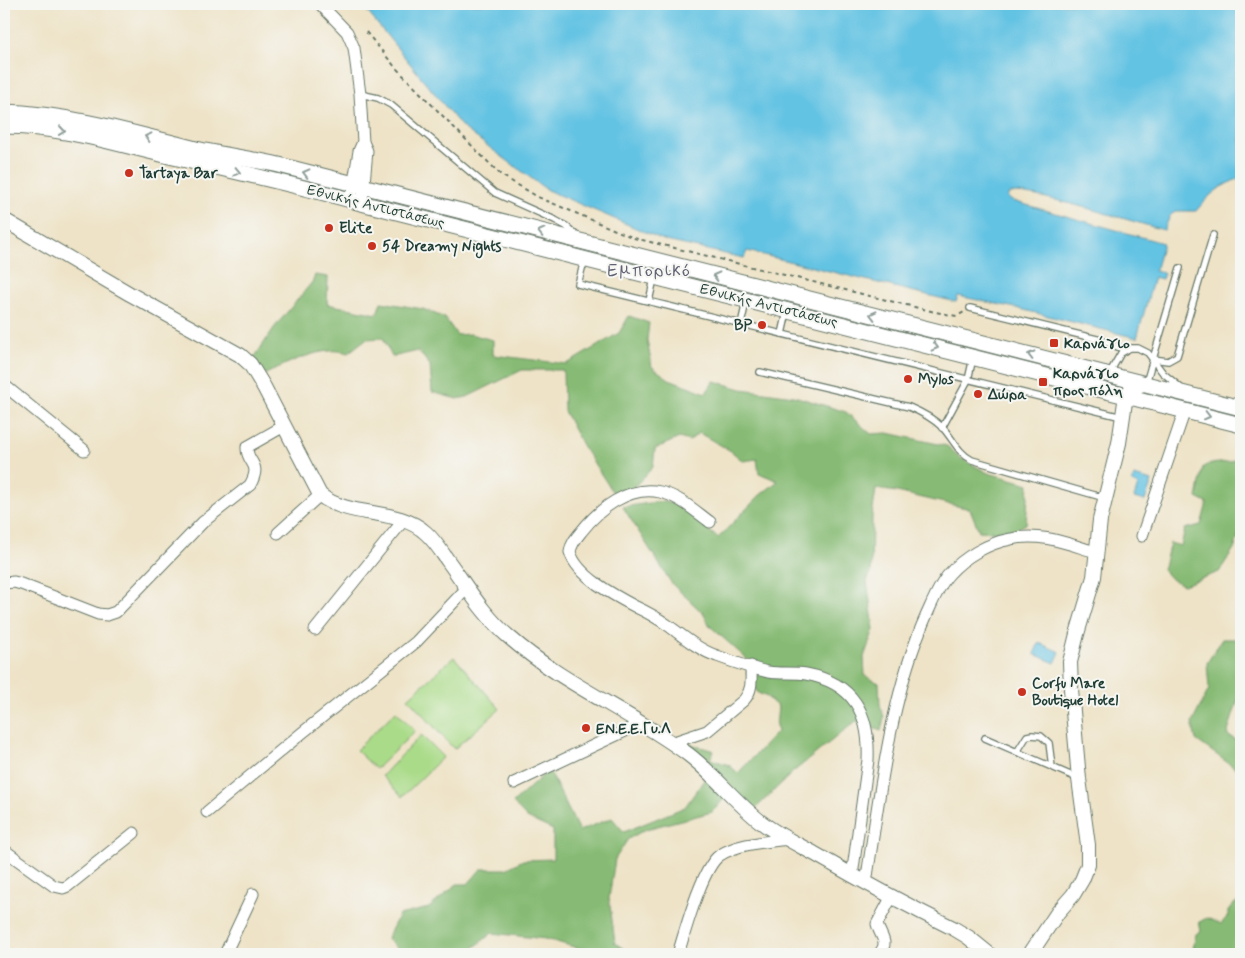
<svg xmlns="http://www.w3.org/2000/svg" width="1245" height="958" viewBox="0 0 1245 958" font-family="Mynerve,sans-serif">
  <rect width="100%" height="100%" fill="#f6f6f2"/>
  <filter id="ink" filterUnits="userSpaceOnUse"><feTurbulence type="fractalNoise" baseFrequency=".02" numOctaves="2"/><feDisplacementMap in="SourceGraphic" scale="10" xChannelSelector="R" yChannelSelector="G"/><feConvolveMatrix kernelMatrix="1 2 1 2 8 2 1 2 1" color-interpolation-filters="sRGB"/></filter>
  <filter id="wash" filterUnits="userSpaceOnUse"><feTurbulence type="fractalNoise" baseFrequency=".0096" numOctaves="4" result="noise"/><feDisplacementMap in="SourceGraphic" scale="20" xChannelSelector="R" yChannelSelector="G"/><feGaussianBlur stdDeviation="1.12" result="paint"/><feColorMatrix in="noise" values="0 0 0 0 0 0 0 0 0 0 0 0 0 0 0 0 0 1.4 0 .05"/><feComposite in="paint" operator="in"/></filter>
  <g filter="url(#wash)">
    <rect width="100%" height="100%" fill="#eee3c7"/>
    <g fill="#aadb89" stroke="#648c5e">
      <polygon points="454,657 500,709 454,749 408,698"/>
      <polygon points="396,711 415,731 376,769 356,750"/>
      <polygon points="421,735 443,757 402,797 382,776"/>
    </g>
    <g fill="#87bb75" stroke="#537c54">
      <path d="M315,275L328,277L327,304L377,314L381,302L423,309L445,318L457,335L470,334L493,340V355L567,364L619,333L629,316L649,323L647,340L652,367L669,379L706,393L714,381L741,389L794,396L846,412L871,434L888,433L947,446L962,459L988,473L1029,484L1026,524L1009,533L979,531L970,509L897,492L876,489L872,516L871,571L867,581L874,629L864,657L865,676L879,683L880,705L884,717L881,731L856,721L793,772L754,810L732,790L712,812L646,829L628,839L615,859L609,898L615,943L624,949L638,954H599L546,939L492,933L466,954H389L397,948L387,938L399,915L429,908L457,884H468L481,869H506L523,860L553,859V830L527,818L513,803L549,770L579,831L612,818L624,832L685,807L711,770L679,744L687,740L691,744L714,751L710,759L729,765L738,773L778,731L776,726L778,707L767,697L758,693L747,674L749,661L710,626L703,613L672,584L623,507L663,501L678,506L718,538L759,496L778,481L759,473L757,459L743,461L731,451L699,433L689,441L679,438L655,449L653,467L633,488L616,497L582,445L564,411L563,370H522L467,397L457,399L432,392L430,365L418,351L392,357L383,338L366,339L348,353C324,344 285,364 264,375L250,364L274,328L313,281Z"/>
      <polygon points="1241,456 1241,527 1235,547 1219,572 1184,585 1172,580 1163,570 1170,543 1181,546 1185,529 1201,525 1207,503 1197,498 1203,467 1209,464 1230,462"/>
      <polygon points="1222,639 1241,639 1241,696 1238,699 1227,735 1241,743 1241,764 1235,768 1196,740 1192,723 1209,689 1207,663"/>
      <polygon points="1241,901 1241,954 1192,954 1196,934 1201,931 1199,922 1207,918 1221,924 1228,916 1228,911 1235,903"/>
    </g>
    <g fill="#64c3e3" stroke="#42808c">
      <path d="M361,4H1241V178C1220,185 1210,194 1196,211H1175L1170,216L1164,230C1140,224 1024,187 1009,194L1007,197L1012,201L1163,243L1155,271L1164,273L1162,279L1154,277L1137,338L1016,308L958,296L956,302L747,251L744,258L666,241L547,190L462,127Z"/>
      <polygon points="1134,476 1152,481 1145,501 1134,498 1138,485 1132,482"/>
      <polygon points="1039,643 1060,652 1055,663 1034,654"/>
    </g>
  </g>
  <g filter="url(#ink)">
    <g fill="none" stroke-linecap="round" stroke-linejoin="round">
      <defs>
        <g id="service">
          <polyline points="360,94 378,98 391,105 495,193 555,220 566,226 576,235"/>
          <polyline points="584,261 578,284 1122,417"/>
          <polyline points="649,301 654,279"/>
          <polyline points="970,308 1101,340 1125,350"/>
          <polyline points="741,324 746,302"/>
          <polyline points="782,334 787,312"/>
          <polyline points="1153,359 1180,268"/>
          <path d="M760,372L909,407C921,412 933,418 943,428C953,439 958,453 972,460L1105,498"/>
          <polyline points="1109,374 1121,353 1130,348 1138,348 1148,353 1163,373 1180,387"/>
          <polyline points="1146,383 1153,359 1168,361 1177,356 1213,235"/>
          <polyline points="942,428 968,380 973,358"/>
          <polyline points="985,738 1077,778"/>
          <polyline points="1017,752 1027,736 1032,735 1041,736 1049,743 1052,767"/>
        </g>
        <g id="minor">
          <polyline points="320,4 347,32 354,48 360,94 363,142 367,151 363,194"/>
          <polyline points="351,200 359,151 363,142"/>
          <polyline points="4,385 84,450"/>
          <path d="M710,522C695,511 679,496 660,492C629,485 599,509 581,532C576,538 571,544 570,552C577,576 615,596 636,607C647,612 659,619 669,626C684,637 699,650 717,656C733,662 751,668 768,672C781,674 794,672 806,674C854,683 870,714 868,760L852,876"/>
          <polyline points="278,533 320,495"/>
          <polyline points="1142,536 1185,410"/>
          <path d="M4,583L14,582L21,584L98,614L107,615L116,612L203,522L250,485C263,462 246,464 247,447L284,426"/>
          <polyline points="315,630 403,521"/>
          <path d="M671,743L707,731L744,700C753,690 751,679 751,666"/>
          <polyline points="514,783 640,724"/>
          <polyline points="207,812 302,733 416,642 467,588"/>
          <polyline points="4,850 54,886 63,888 68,886 134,833"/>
          <path d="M866,883C880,794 890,696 927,614C933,601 939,585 949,574C964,557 988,543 1011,539C1040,532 1068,544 1096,552"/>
          <polyline points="225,954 253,894"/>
          <path d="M678,954C685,932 702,867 720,855C739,843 766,842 788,839"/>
          <path d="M879,954C890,942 880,937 877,924L892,896"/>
        </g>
        <g id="tertiary">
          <path d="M4,220L130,294L240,355L250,364L264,387L320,495C350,519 398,507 426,533C435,541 441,551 448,561C467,587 484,616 509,637C564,685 632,712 689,755C715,775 735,802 761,822C778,835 797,844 815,854C860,880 906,905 953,928L968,937L989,954"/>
          <polyline points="1030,954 1058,912 1073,895 1082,880 1088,865 1088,845 1079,779 1071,689 1070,662 1077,634 1094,577 1100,520 1119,443 1126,395 1134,387 1146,383"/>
        </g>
        <g id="secondary">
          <path d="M4,112C69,114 133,133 196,149C223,155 251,159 279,165L1241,408"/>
          <path d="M4,126C60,126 114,143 169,156C233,171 298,185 361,203L1241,425"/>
        </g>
      </defs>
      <use href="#service" stroke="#677767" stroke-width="8"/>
      <use href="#minor" stroke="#677767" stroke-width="13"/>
      <use href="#tertiary" stroke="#677767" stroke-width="16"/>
      <use href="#secondary" stroke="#677767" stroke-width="17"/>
      <polyline stroke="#677767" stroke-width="2" stroke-dasharray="4 4" stroke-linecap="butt" points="366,32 396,68 481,155 501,175 538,197 634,238 935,312 957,316 964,312"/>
      <use href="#service" stroke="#fff" stroke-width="5.5"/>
      <use href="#minor" stroke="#fff" stroke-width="11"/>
      <use href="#tertiary" stroke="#fff" stroke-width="14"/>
      <use href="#secondary" stroke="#fff" stroke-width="15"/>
    </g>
    <defs><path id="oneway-chevron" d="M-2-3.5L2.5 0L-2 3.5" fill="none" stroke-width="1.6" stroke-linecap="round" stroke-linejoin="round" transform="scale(1.25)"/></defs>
    <g stroke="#8f9e9a">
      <use href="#oneway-chevron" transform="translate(62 131) rotate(8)"/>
      <use href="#oneway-chevron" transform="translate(148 137) rotate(-166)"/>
      <use href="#oneway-chevron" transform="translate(237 172) rotate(13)"/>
      <use href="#oneway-chevron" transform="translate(306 173) rotate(-166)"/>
      <use href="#oneway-chevron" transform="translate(541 232) rotate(-166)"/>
      <use href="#oneway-chevron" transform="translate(716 276) rotate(-166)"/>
      <use href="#oneway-chevron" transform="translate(873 315) rotate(-166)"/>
      <use href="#oneway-chevron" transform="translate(935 347) rotate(14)"/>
      <use href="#oneway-chevron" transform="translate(1031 355) rotate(-166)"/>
      <use href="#oneway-chevron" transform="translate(1207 416) rotate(14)"/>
    </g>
  </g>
  <g fill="#c8321e" stroke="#f6f6f2" stroke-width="2">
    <circle cx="129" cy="173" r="5"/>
    <circle cx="329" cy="228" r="5"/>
    <circle cx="372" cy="246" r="5"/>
    <circle cx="762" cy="325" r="5"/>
    <rect x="1049" y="338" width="10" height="10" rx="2.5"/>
    <circle cx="908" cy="379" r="5"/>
    <rect x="1038" y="377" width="10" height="10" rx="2.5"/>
    <circle cx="978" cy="394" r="5"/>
    <circle cx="1022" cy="692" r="5"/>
    <circle cx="586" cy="728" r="5"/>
  </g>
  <g text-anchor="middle" stroke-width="4" stroke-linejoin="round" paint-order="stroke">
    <g font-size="15" font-weight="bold" fill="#1f3d34" stroke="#f6f6f2" text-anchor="start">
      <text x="139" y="178">Tartaya Bar</text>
      <text x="339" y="233">Elite</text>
      <text x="382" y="251">54 Dreamy Nights</text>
      <text x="752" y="330" text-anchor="end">BP</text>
      <text x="1064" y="348">Καρνάγιο</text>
      <text x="1053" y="378">Καρνάγιο<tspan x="1053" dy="17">προς πόλη</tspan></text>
      <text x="918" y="384">Mylos</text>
      <text x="988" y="399">Δώρα</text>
      <text x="1032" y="688">Corfu Mare<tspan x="1032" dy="17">Boutique Hotel</tspan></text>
      <text x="596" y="733">ΕΝ.Ε.Ε.Γυ.Λ</text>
    </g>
    <g font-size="15" fill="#1f3d34" stroke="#f6f6f2">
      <text transform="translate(376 206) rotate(14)" y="5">Εθνικής Αντιστάσεως</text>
      <text transform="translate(769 305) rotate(14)" y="5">Εθνικής Αντιστάσεως</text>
    </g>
    <g font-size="18" letter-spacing="1" fill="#606273" stroke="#f6f6f2">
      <text x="649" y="276">Εμπορικό</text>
    </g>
  </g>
  <rect width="1245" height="958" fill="none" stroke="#f6f6f2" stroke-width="20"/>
</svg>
